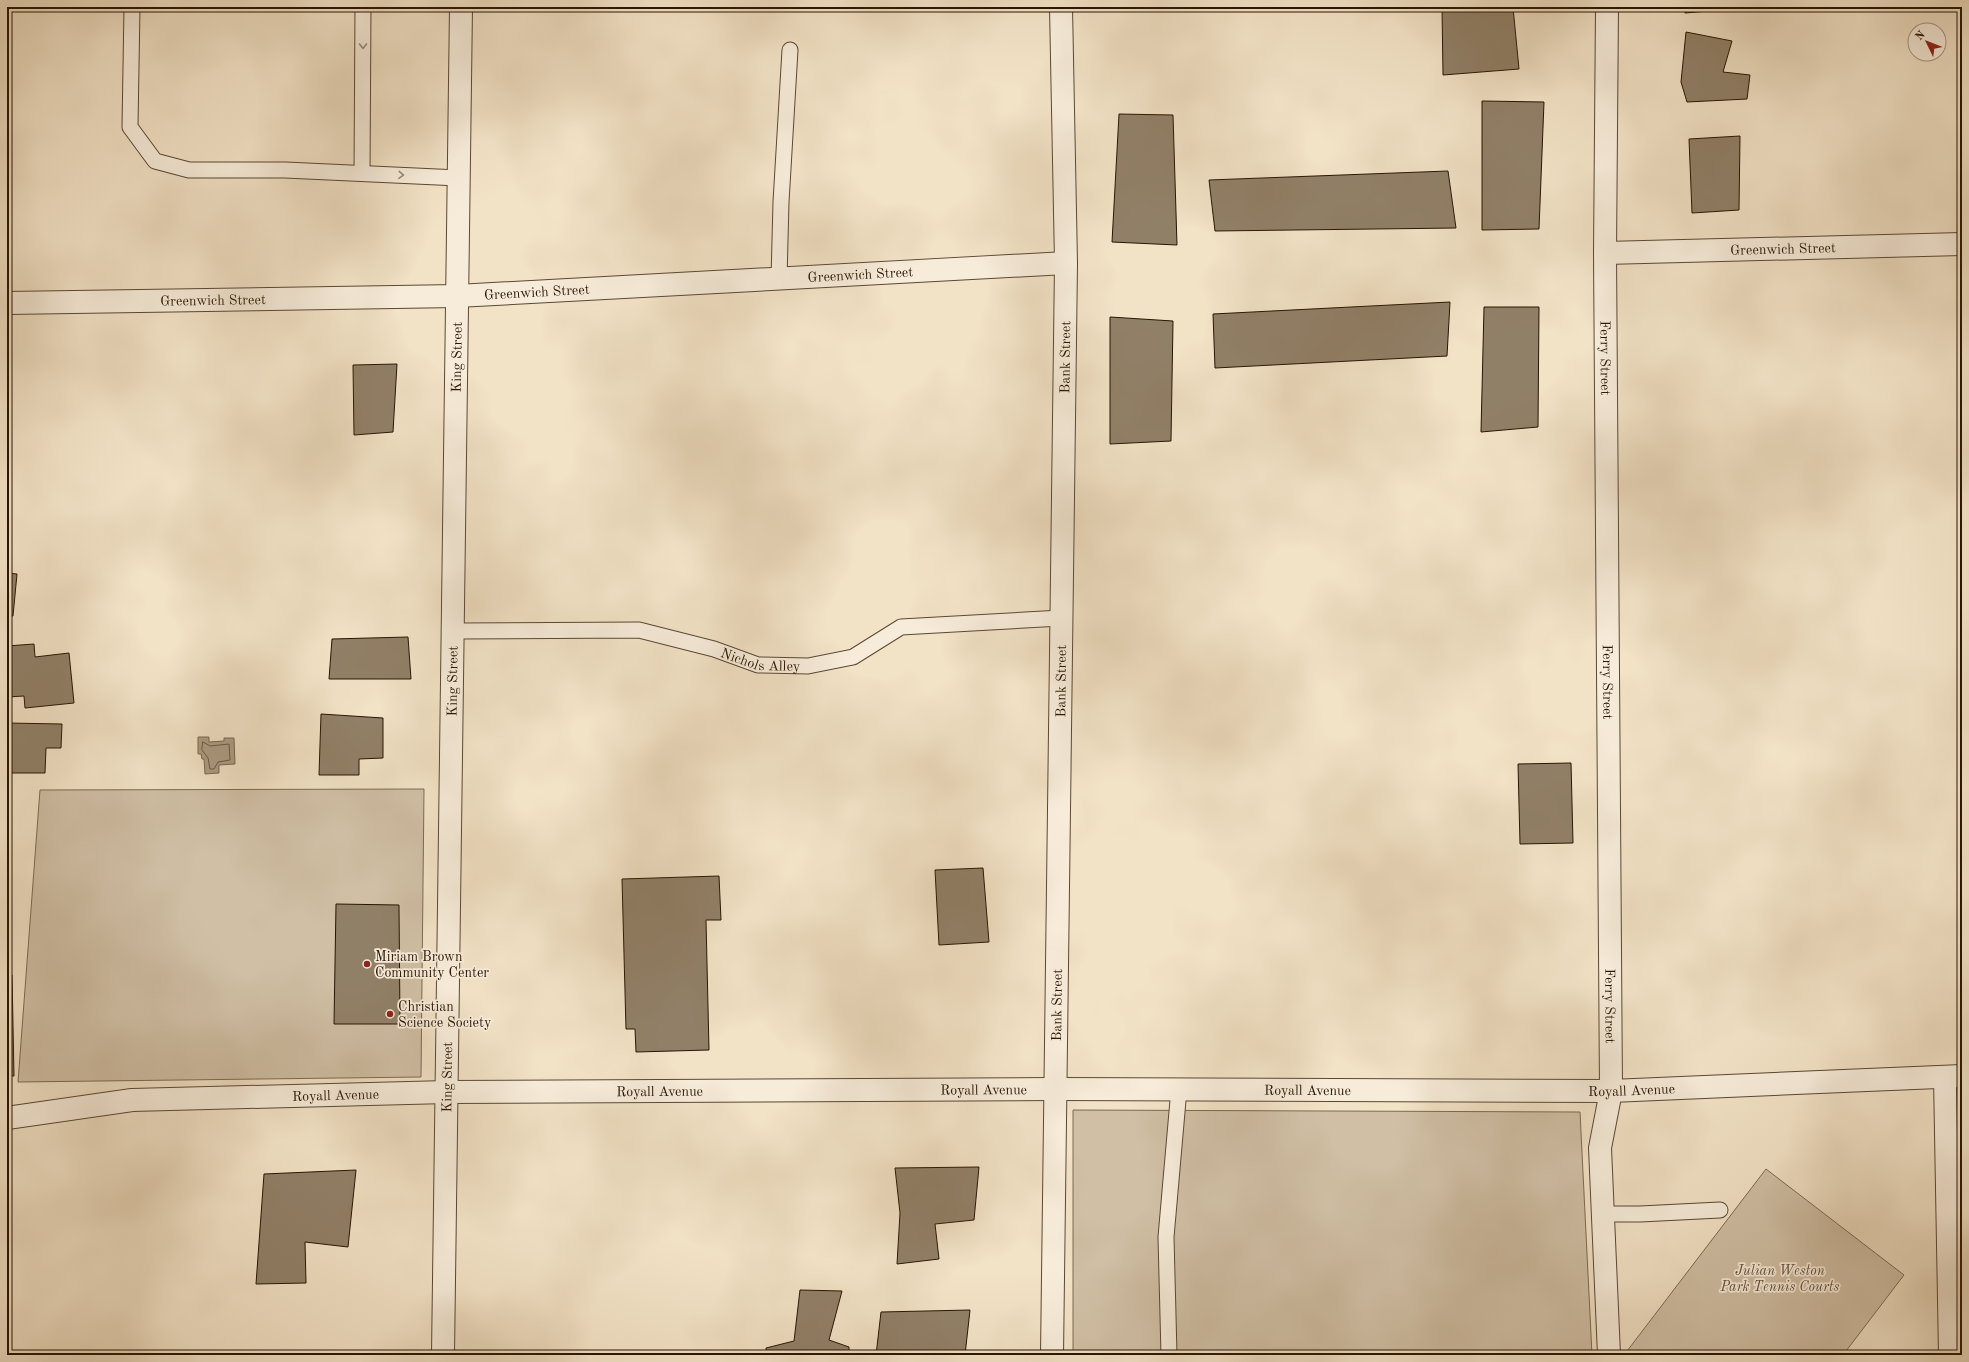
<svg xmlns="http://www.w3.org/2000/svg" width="1969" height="1362" viewBox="0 0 1969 1362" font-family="'Old Standard TT',serif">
  <rect width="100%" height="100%" fill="#f2e2c6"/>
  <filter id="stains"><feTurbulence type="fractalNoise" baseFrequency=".005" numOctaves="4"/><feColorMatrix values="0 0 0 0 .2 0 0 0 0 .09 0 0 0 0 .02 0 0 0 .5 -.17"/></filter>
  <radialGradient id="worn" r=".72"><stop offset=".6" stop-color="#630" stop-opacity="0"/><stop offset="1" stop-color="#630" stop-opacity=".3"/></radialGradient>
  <g fill="#d0bfa5" stroke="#7c6a54">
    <polygon points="424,789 421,1077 18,1082 40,790"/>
    <polygon points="1073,1110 1580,1112 1592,1355 1073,1355"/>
    <polygon points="1766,1169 1904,1275 1843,1355 1624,1355"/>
    <rect x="607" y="1352" width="86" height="3"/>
  </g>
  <polygon fill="#ad9c84" stroke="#786650" points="198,737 209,737 209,742 224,741 224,738 234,738 235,764 219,765 219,773 205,774 204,759 202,759 201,754 198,754"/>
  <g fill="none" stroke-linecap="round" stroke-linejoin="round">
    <polygon stroke="#6a5844" stroke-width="1" points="203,742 210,746 229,744 230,760 218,762 214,769 210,769 208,758 202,750"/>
  </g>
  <g fill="#918068" stroke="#281503">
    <polygon points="1442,7 1513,7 1519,69 1443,75"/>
    <polygon points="1684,7 1754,7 1685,13"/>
    <polygon points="1686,32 1732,41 1723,72 1750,75 1747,99 1687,102 1681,82"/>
    <polygon points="1482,101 1544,102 1539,229 1482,230"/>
    <polygon points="1119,114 1173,115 1177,245 1112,242"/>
    <polygon points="1740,136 1739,210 1692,213 1689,139"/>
    <polygon points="1448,171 1456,228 1215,231 1209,180"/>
    <polygon points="1450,302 1447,356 1215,368 1213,314"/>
    <polygon points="1484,307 1539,307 1538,427 1481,432"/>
    <polygon points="1110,317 1173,321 1171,441 1110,444"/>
    <polygon points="397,364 393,432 354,435 353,365"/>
    <polygon points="7,573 17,574 13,616 7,616"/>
    <polygon points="408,637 411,679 329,679 332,639"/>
    <polygon points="34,644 35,657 69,653 74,703 25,708 24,696 7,697 7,646"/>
    <polygon points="321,714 383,718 383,758 359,759 359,775 319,775"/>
    <polygon points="7,723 62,724 61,748 46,748 45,773 7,773"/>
    <polygon points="1571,763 1573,843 1520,844 1518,764"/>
    <polygon points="983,868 989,942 939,945 935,870"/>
    <polygon points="719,876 721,920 706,920 709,1050 636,1052 635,1029 626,1029 622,879"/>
    <polygon points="336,904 399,905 400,1024 334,1024"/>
    <polygon points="7,974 12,975 14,1076 7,1076"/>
    <polygon points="979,1167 974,1220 935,1224 939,1259 897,1264 900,1213 895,1168"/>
    <polygon points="356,1170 348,1247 305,1242 306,1283 256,1284 264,1174"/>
    <polygon points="800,1290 842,1291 829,1340 849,1347 849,1355 766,1355 766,1348 794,1341"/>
    <polygon points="970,1310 965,1355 876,1355 881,1312"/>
  </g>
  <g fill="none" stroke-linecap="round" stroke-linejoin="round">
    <defs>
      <g id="service">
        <polyline points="132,7 130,127 155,161 189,170 285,170 459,178"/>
        <polyline points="362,173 363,7"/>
        <polyline points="779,279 781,202 790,50"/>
        <path id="s1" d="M454,631L639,630L714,649L758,665L808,666L853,657L901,627L1061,618"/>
        <polyline points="1602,1214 1640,1214 1720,1210"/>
        <polyline points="1169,1355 1166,1237 1179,1089"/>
      </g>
      <g id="minor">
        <path id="s2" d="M1607,7L1605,253L1611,1091L1600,1148L1609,1355"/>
        <path id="s3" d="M1605,253L1962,244"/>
        <path id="s4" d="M7,303L457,296L1066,263"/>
        <polyline points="1945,1077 1950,1355"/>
        <path id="s5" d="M443,1355L461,7"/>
        <path id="s6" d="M1052,1355L1066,263L1061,7"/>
      </g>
      <g id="tertiary">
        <path id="s7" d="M7,1118L132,1100L447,1092L1055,1089L1611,1091L1962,1076"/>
      </g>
    </defs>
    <use href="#service" stroke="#5a4834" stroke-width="17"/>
    <use href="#minor" stroke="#5a4834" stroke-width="24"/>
    <use href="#tertiary" stroke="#5a4834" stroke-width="24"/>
    <use href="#service" stroke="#f7ecda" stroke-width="15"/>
    <use href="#minor" stroke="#f7ecda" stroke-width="22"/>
    <use href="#tertiary" stroke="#f7ecda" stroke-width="22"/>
  </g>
  <defs><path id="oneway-chevron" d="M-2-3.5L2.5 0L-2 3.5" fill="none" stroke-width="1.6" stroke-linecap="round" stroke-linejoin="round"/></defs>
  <g stroke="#9a8b79">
    <use href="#oneway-chevron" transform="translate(363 46) rotate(90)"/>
    <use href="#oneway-chevron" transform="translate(401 175) rotate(3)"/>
  </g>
  <g fill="#8f2418" stroke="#f7ecda" stroke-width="1.5">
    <circle cx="367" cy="964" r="4"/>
    <circle cx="390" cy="1014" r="4"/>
  </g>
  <g text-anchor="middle" stroke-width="3.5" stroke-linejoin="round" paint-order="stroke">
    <g font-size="14" fill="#281503" stroke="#f7ecda">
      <text dy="5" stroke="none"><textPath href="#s3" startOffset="178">Greenwich Street</textPath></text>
      <text dy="5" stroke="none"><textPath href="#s4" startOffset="854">Greenwich Street</textPath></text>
      <text dy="5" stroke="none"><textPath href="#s4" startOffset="530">Greenwich Street</textPath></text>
      <text dy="5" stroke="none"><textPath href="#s4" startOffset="206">Greenwich Street</textPath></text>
      <text dy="5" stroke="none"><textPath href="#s5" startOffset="998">King Street</textPath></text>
      <text dy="5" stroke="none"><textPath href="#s6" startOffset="998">Bank Street</textPath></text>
      <text dy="5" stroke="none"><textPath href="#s2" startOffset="351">Ferry Street</textPath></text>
      <text dy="5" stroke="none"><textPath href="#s1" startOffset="311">Nichols Alley</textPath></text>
      <text dy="5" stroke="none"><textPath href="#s5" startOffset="674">King Street</textPath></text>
      <text dy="5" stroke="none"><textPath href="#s6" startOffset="674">Bank Street</textPath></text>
      <text dy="5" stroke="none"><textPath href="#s2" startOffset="675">Ferry Street</textPath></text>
      <text dy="5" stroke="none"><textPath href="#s6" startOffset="350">Bank Street</textPath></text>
      <text dy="5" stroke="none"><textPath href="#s2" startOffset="999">Ferry Street</textPath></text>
      <text dy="5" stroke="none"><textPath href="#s5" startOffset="278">King Street</textPath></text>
      <text dy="5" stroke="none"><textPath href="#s7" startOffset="978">Royall Avenue</textPath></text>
      <text dy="5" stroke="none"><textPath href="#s7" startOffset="1302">Royall Avenue</textPath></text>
      <text dy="5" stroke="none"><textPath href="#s7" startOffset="1626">Royall Avenue</textPath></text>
      <text dy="5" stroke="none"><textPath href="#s7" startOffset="654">Royall Avenue</textPath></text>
      <text dy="5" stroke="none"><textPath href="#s7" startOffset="330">Royall Avenue</textPath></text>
    </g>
    <g font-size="14" fill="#281503" stroke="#f7ecda" text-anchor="start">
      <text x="375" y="961">Miriam Brown<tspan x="375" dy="16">Community Center</tspan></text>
      <text x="398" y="1011">Christian<tspan x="398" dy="16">Science Society</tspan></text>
    </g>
    <g font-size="14" font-style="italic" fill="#63503c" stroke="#f7ecda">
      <text x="1780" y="1275">Julian Weston<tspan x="1780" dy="16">Park Tennis Courts</tspan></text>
    </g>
  </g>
  <rect width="1969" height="1362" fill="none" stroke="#f2e2c6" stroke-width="24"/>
  <rect x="8" y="8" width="1953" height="1346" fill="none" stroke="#281503" stroke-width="2"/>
  <rect x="12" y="12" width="1945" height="1338" fill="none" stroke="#281503"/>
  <g transform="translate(1927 42) rotate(313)"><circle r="19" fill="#f7ecda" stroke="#a49684"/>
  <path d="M0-3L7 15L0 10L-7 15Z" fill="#8f2418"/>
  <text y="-6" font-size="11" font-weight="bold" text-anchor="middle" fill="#281503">N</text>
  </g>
  <rect width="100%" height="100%" filter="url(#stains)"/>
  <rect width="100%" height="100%" fill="url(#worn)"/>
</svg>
